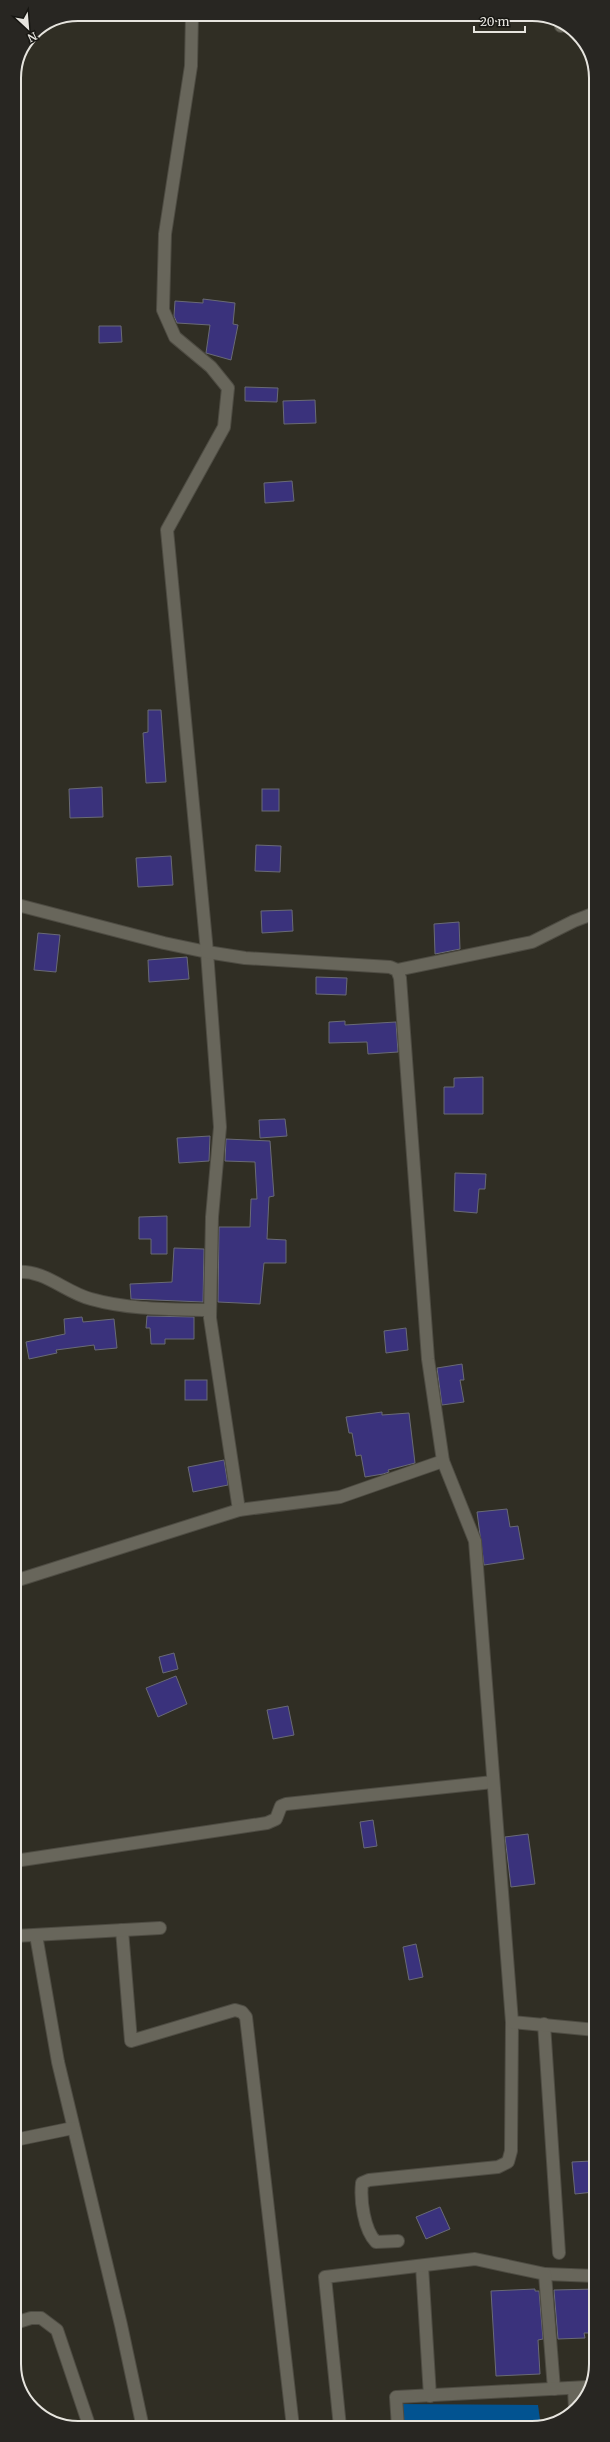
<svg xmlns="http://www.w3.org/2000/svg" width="610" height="2442" viewBox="0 0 610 2442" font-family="Merriweather,serif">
  <rect width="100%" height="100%" fill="#302e24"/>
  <polygon fill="#025391" points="399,2404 538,2405 541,2427 401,2427"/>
  <g fill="#3a327c" stroke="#696a75">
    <polygon points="203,299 235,303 233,324 238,325 231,360 206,353 210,325 177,323 174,316 175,301 203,303"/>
    <polygon points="99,326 121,326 122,342 99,343"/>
    <polygon points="245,387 278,388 277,402 245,401"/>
    <polygon points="315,400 316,423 284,424 283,401"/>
    <polygon points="292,481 294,501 265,503 264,483"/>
    <polygon points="148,710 161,710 166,782 146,783 143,733 148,732"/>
    <polygon points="102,787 103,817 70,818 69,789"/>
    <rect x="262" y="789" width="17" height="22"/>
    <polygon points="256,845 281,846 280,872 255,871"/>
    <polygon points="171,856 173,885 138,887 136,858"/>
    <polygon points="292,910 293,931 262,933 261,911"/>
    <polygon points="459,922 460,949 435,954 434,924"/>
    <polygon points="38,933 60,935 56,972 34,970"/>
    <polygon points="187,957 189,979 149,982 148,960"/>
    <polygon points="316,977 347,978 346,995 316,994"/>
    <polygon points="345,1021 345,1025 396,1022 398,1052 368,1054 367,1042 329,1043 329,1022"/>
    <polygon points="483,1077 483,1114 444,1114 444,1087 454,1087 454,1078"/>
    <polygon points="285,1119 287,1136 260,1138 259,1120"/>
    <polygon points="210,1136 209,1161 179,1163 177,1138"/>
    <polygon points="226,1139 270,1141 274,1196 269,1197 267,1239 286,1240 286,1263 264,1263 260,1304 218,1302 219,1227 250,1227 251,1199 257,1199 255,1162 225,1161"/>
    <polygon points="455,1173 486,1174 485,1189 479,1189 477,1213 454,1211"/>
    <polygon points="167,1216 167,1254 151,1254 151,1239 139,1239 139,1217"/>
    <polygon points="174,1248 204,1249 203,1302 131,1299 130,1284 172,1282"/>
    <polygon points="147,1316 194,1317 194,1339 165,1339 165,1344 151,1344 150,1328 146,1328"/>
    <polygon points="82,1317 83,1322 114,1319 117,1348 95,1350 94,1345 56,1350 57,1353 29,1359 26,1342 65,1334 64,1319"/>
    <polygon points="406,1328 408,1350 386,1353 384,1331"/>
    <polygon points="462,1364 464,1380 460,1380 464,1402 442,1405 437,1368"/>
    <rect x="185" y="1380" width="22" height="20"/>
    <polygon points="382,1412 382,1415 409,1413 415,1463 388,1470 389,1472 383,1474 365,1477 361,1455 356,1456 352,1433 349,1433 346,1417"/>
    <polygon points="224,1460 228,1485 193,1492 188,1467"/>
    <polygon points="507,1509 510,1527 518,1526 524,1559 484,1565 477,1512"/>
    <polygon points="174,1653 178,1669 163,1673 159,1657"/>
    <polygon points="176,1676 187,1704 158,1717 146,1688"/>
    <polygon points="288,1706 294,1735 273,1739 267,1710"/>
    <polygon points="373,1820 377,1846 364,1848 360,1822"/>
    <polygon points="528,1834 535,1884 511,1887 505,1837"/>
    <polygon points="416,1944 423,1977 409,1980 403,1947"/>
    <polygon points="591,2161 594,2192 575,2194 572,2162"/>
    <polygon points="440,2207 450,2229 426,2239 416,2217"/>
    <polygon points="535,2289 535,2291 539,2291 543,2339 538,2340 540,2374 496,2376 491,2291"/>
    <polygon points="596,2289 596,2333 584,2333 585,2338 558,2339 554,2290"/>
  </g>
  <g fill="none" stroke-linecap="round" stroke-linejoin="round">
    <defs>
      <g id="minor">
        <polyline points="561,26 561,24"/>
        <polyline points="14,904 164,943 207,952 220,1127 212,1217 210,1318 239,1510"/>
        <polyline points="397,970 532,942 574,921 595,913"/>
        <path d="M15,1272C45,1269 64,1292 91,1299C130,1310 170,1309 210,1310"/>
        <polyline points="15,1581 239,1510 340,1497 443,1461"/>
        <polyline points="15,1861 267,1823 276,1819 281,1806 286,1804 493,1782"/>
        <polyline points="122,1930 131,2041 235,2010 242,2012 246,2017 293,2427"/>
        <polyline points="36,1935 58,2062 121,2325 143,2428"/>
        <polyline points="15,1936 160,1928"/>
        <polyline points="544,2024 559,2253"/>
        <polyline points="15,2140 73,2128"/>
        <path d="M398,2241L376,2242C364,2230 360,2200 362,2183L369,2180L498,2167L508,2162L511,2151L512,2022"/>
        <polyline points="422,2266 430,2396"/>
        <polyline points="545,2274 596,2276"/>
        <polyline points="15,2323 31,2318 41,2318 57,2330 90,2428"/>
        <polyline points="574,2388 575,2409"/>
        <polyline points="340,2427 325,2277 475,2259 545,2274 554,2389"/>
        <polyline points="398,2427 396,2397 587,2387"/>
      </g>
      <polyline id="tertiary" points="192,14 191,66 165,234 163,310 175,337 211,367 228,388 224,427 167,530 207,952 245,958 390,967 397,970 400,978 428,1359 443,1461 475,1541 512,2022 596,2030"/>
    </defs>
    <use href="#minor" stroke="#4e4c43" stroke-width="14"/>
    <use href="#tertiary" stroke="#4e4c43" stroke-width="14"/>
    <use href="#minor" stroke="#68665b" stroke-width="12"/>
    <use href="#tertiary" stroke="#68665b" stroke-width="12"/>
  </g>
  <path d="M0 0H610V2442H0ZM78 21H532A57 57 0 0 1 589 78V2364A57 57 0 0 1 532 2421H78A57 57 0 0 1 21 2364V78A57 57 0 0 1 78 21Z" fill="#282622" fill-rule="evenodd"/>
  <path fill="none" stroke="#e6e4de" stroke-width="2" d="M78 21H532A57 57 0 0 1 589 78V2364A57 57 0 0 1 532 2421H78A57 57 0 0 1 21 2364V78A57 57 0 0 1 78 21Z"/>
  <g transform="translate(28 28) rotate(154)" stroke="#171612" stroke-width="3" paint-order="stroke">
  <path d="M0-3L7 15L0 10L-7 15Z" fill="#e6e4de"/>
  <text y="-6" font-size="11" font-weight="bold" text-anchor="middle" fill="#e6e4de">N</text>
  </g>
  <path d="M474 26v6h51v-6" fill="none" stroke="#e6e4de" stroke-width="2"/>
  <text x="480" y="26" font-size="12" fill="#e6e4de" stroke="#171612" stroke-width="3" paint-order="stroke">20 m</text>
</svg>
